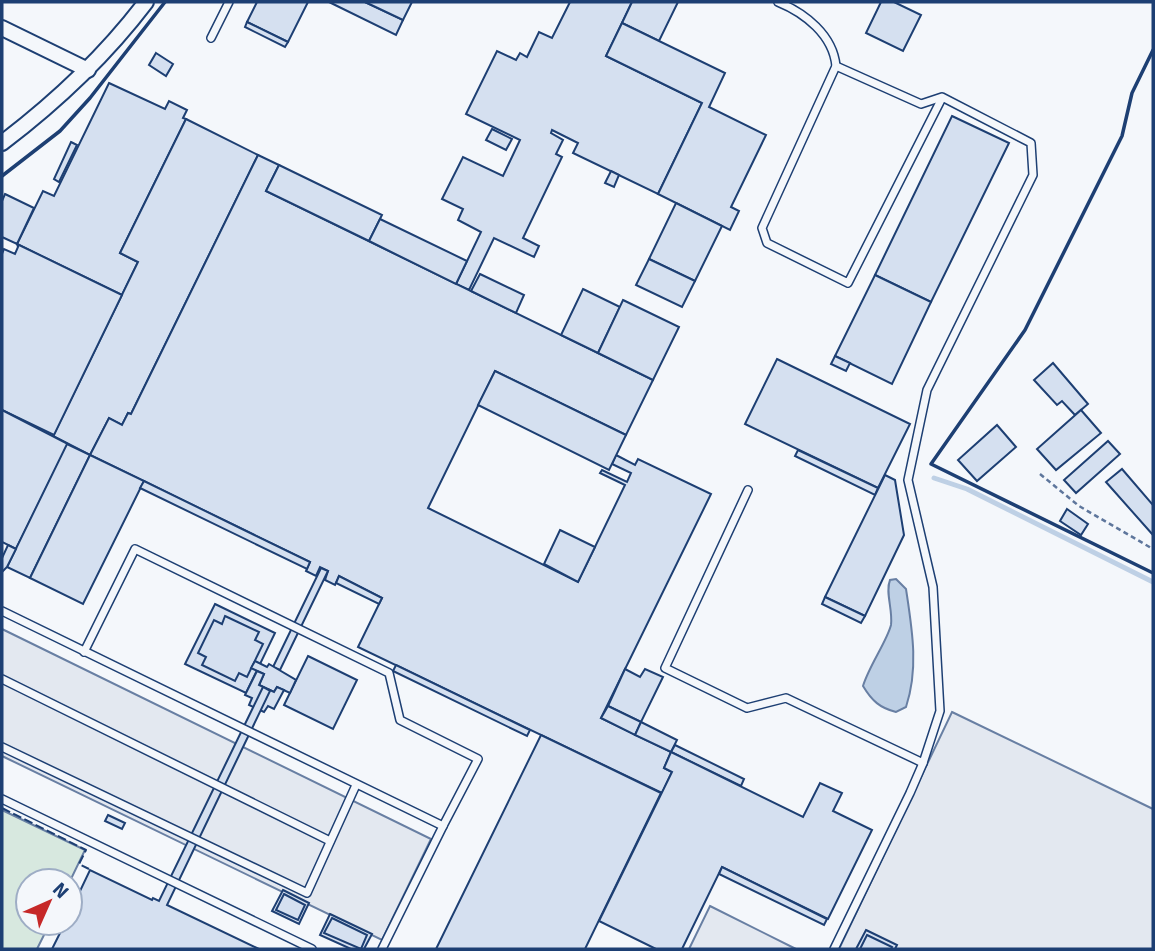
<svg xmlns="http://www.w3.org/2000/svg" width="1155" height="951" viewBox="0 0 1155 951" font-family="Signika,sans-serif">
  <rect width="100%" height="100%" fill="#f4f7fb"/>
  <polygon fill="#d7e8df" stroke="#687fa3" stroke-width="2" points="2,810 85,850 70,881 28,881 28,923 50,923 37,949 2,949"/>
  <g fill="#e3e8f0" stroke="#687fa3" stroke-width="2">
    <polygon points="2,629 431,839 382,940 2,756"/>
    <polygon points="952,712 1153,809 1153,949 839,949"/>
    <polygon points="710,906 796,949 689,949"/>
  </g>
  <path fill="#bed0e5" stroke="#687fa3" stroke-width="2" d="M896,579L906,589C912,629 919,668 906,707L896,712C880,708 872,701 863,686C869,666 887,641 891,625C893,610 885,592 890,580Z"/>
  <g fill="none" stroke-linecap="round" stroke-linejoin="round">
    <polyline stroke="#bed0e5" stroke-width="5" points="934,478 967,489 1153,582"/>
  </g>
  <g fill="#d5e0f0" stroke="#1d3f73" stroke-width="2">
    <polygon points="257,2 308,2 288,42 247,22"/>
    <polygon points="329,2 365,2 403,20 396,35"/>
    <polygon points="365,2 412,2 403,20"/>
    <polygon points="570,2 632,2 606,56 702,103 658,194 573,153 578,143 552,130 551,133 563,140 556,154 562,157 523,238 539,246 534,257 494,238 469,290 456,284 481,232 458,220 463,209 442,199 463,157 503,176 520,140 466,114 497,51 516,60 520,53 527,57 539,32 552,38"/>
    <polygon points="632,2 678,2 659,41 622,23"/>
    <polygon points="881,2 894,2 921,15 903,51 866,33"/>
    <polygon points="247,22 288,42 285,47 245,27"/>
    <polygon points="622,23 725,73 709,107 766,135 731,207 739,211 730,230 658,194 702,103 606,56"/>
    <polygon points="156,53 173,64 166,76 149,65"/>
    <polygon points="109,83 165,109 169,101 187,110 183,118 186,119 120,253 138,262 122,295 17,244 43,191 54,196"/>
    <polygon points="952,116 1009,143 931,302 875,275"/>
    <polygon points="186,119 258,155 131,414 128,413 122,425 109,418 90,455 53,436 138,262 120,253"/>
    <polygon points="492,129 512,139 506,150 486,140"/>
    <polygon points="71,142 77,145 59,182 54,179"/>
    <polygon points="258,155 279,165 266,191 653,380 626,435 495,371 428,508 578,582 625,485 600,473 602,470 627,482 631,473 612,464 616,455 635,465 638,459 711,494 601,718 671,752 664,768 672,772 662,793 358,647 382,598 339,576 335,585 325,580 328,571 320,567 316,576 306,571 310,562 90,455 109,418 122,425 128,413 131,414"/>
    <polygon points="279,165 382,215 369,241 266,191"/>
    <polygon points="611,171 619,175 614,187 605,183"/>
    <polygon points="5,194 34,208 17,244 2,237 2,201"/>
    <polygon points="676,203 722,226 695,281 649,259"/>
    <polygon points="380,219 467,261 456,284 369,241"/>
    <polygon points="17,244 122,295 54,435 2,410 2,254 4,249 15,254 18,247"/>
    <polygon points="649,259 695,281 682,307 636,285"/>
    <polygon points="480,274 524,295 516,313 471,291"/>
    <polygon points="875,275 931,302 892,384 835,356"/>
    <polygon points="583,289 620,307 598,353 561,335"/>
    <polygon points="623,300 679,327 653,380 598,353"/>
    <polygon points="835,356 850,363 846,371 831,364"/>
    <polygon points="777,359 910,424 878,488 745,424"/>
    <polygon points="1053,363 1088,404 1075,415 1062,401 1057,405 1034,380"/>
    <polygon points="495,371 626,435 609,470 478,405"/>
    <polygon points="2,410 68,444 16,549 2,542"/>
    <polygon points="1081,410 1101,433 1056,470 1037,449"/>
    <polygon points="997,425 1016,447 977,481 958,460"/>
    <polygon points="1108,441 1120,454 1076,493 1064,480"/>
    <polygon points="67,444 90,455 30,578 7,567"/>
    <polygon points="798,450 878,488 875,495 795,456"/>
    <polygon points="90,455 144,481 83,604 30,578"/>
    <polygon points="1122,469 1153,505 1153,535 1106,482"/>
    <polygon points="885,475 895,480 904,535 865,616 825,597"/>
    <polygon points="144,481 240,528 310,562 307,569 140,488"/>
    <polygon points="1067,509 1088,524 1081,535 1060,521"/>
    <polygon points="560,530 595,547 578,582 544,564"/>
    <polygon points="8,545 16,549 7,567 2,572 2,558"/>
    <polygon points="321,568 328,571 280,670 273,667"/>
    <polygon points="339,576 382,598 379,604 336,583"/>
    <polygon points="825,597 865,616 861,623 822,604"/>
    <polygon points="215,604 275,633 246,693 185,664"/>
    <polygon points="225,616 259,632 255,640 263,644 247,677 239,673 235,681 202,665 206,657 198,653 214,620 222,624"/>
    <polygon points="308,656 357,680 333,729 284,705"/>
    <polygon points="255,661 267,667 269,664 296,680 290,693 277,687 274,692 259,685 264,674 251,668"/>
    <polygon points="396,665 530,730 527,736 393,671"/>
    <polygon points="625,669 640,677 645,669 663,677 641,722 608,706"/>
    <polygon points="257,671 264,674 259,685 274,692 277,687 284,690 274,709 268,706 264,712 249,705 252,698 245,695"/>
    <polygon points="263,687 270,691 167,905 259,949 52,949 65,923 70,923 70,912 90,870 152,900 153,898 159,901"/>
    <polygon points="608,706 641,722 635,735 601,718"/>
    <polygon points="641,722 677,740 671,752 635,735"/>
    <polygon points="541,735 661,793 585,949 436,949"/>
    <polygon points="675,745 744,779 741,786 671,752"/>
    <polygon points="671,752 803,817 820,783 842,793 833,811 872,830 828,919 722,867 682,949 656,949 599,921 672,772 664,768"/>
    <polygon points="108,815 125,823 122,829 105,821"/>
    <polygon points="722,867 827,919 824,925 719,874"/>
    <polygon points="283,890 309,903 299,924 272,911"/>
    <polygon points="284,894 305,905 298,920 276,910"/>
    <polygon points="330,914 372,934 364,949 351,949 320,935"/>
    <polygon points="332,918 367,935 361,949 324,933"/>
    <polygon points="866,930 897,945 895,949 856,949"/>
    <polygon points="867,935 892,947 891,949 860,949"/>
  </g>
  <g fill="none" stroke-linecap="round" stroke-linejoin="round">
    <defs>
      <g id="lane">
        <path d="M778,2C805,13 833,35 836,66L762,228L767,243L848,283L942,98"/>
        <polyline points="211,38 229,2"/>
        <polyline points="748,490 665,668 747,708 786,698 923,763"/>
        <polyline points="2,611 443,826 382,949"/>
        <polyline points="84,652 135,549 389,673 400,720 478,759 443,826"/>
        <polyline points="2,679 330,841"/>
        <polyline points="2,747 307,893 356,785"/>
        <polyline points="2,799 312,949"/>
        <polyline points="834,949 910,793 923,763 940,711 933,587 908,480 927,390 1033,175 1031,143 942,97 921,104 836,66"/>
      </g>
      <g id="street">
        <polyline points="2,28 88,70"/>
        <path d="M2,143C56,102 105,56 146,2"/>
      </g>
    </defs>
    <use href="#lane" stroke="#1d3f73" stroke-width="10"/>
    <use href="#street" stroke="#1d3f73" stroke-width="18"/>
    <polyline stroke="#5e769c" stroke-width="2.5" stroke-dasharray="5 3.5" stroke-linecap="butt" points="1040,474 1079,506 1153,549"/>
    <use href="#lane" stroke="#f4f7fb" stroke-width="7"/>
    <use href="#street" stroke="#f4f7fb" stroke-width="14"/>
    <polyline stroke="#1d3f73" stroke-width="2" stroke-dasharray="9 3.5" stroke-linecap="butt" points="2,808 86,850 79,864 89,869"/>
    <g stroke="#1d3f73" stroke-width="3.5">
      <polyline points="1153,50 1132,93 1122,136 1025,330 931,464 1153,573"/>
      <polyline points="2,176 60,131 90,98 165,2"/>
    </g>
  </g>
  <rect width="1155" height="951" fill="none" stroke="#1d3f73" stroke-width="7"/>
  <g transform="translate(49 902) rotate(45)"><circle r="33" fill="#f4f7fb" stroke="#9eadc5" stroke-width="2"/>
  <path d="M0-5L12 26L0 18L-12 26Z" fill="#c62828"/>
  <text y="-10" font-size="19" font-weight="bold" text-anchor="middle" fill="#1d3f73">N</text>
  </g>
</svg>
